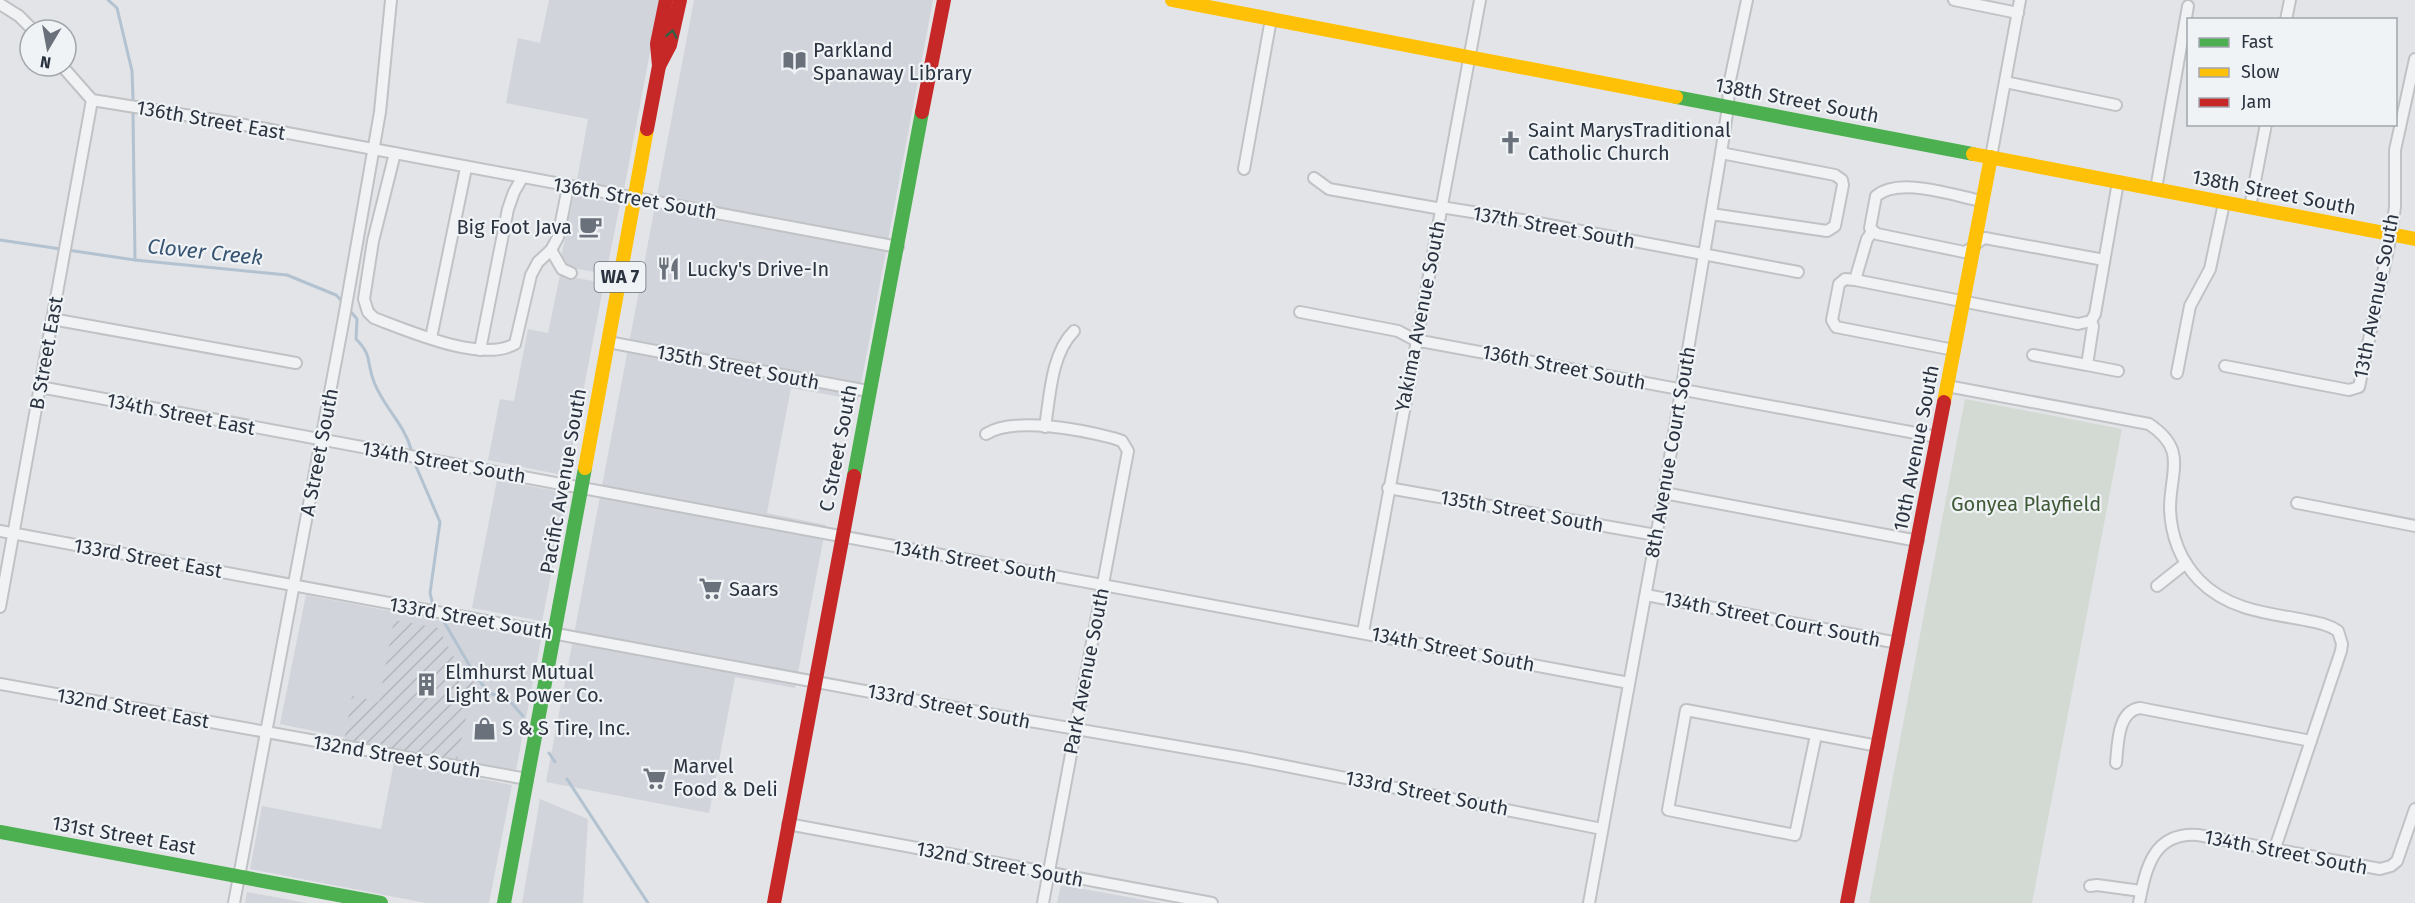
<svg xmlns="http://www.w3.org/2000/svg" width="2415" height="903" viewBox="0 0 2415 903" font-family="'Fira Sans',sans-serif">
  <defs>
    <pattern id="industrial-furrows" width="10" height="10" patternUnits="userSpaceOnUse" patternTransform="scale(1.5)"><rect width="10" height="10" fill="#d1d4da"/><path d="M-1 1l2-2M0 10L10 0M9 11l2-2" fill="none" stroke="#b4b6bc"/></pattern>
  </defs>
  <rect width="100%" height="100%" fill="#e2e4e7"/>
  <g fill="#d1d4da">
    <polygon points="549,0 660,0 624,189 577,180 588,119 506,103 518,38 540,43"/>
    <polygon points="694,0 933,0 858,400 791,388 767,513 826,525 795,688 735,677 709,813 546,782"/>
    <polygon points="574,195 620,204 606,274 567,267 561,258"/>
    <polygon points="560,275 604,283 567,476 488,460 500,399 514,401 528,329 548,333"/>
    <polygon points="497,480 567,493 542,621 472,608"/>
    <polygon points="306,595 541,640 516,770 457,761 280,724"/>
    <polygon points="394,762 512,785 489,903 426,903 250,869 262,806 381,829"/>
    <polygon points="540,799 588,819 583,903 522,903"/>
    <polygon points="1061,885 1161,903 1057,903"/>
    <polygon points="247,892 307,903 245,903"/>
  </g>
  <polygon fill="url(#industrial-furrows)" points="394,620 438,628 460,668 468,670 474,680 457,761 344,741 352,696 379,702"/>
  <polygon fill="#d3dad3" points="1965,399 2122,429 2032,903 1869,903"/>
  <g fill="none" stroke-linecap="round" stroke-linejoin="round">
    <g stroke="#b2c2d1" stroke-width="3">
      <polyline points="108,0 117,8 132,71 133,99"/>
      <polyline points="133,114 135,260 287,275 336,295 341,300"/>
      <polyline points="0,240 135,260"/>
      <path d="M352,313L357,319L356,339C373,356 366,362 374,382C383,406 404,424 411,449"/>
      <polyline points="415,464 440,522 430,593 433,605"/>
      <polyline points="443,620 475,675 489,693 508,699 523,716"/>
      <polyline points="549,753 555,762"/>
      <polyline points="567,779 648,903"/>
    </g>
    <defs>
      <g id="street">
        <polyline points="1954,0 2018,13"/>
        <polyline points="0,4 19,16 33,30"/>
        <polyline points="2286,20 2290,0"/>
        <polyline points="62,66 92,100 234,123 898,247"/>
        <polyline points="2005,82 2116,105"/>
        <path d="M395,153L373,241L364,299L368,312L374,318C409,331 481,363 515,344L531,275L538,262L551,250L558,237L568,187"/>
        <polyline points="1991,157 2020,0"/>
        <polyline points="1244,169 1271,19"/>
        <polyline points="1314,178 1329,189 1436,208 1441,207 1528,221 1798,272"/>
        <polyline points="2156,189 2188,6"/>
        <path d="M1982,201C1954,196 1900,176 1876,196L1870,228L1877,234L1964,252C1972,250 1976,241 1985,238L2104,260"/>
        <polyline points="2250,207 2266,124"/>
        <polyline points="1711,214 1827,231 1835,226 1843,185 1842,180 1835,175 1721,153"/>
        <polyline points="551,250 562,269 571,273"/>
        <polyline points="1855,280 1867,239 1872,232"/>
        <polyline points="1300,312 1398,331 1415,340 1937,437"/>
        <polyline points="52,319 296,363"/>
        <polyline points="2091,321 2095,314 2118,182"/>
        <polyline points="2091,321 2093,326 2087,365 2118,371"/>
        <polyline points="431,338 466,168"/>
        <polyline points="608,342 868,391"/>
        <polyline points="480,350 508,209 514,192 522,178"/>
        <polyline points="1954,350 1836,327 1832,320 1839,284 1845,279 1855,280 2078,324 2091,321"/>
        <polyline points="2033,355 2087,365"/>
        <polyline points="2225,366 2349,390 2359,387 2391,235 2395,207 2395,150 2415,59"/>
        <polyline points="2177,373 2190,306 2210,269 2224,203"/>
        <path d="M1947,386L2149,424C2188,450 2170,471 2170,509C2171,536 2181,561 2199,580C2226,608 2263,613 2300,619C2314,622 2326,623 2338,631L2342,644L2341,651L2275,848"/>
        <polyline points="40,387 1629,683"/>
        <path d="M1045,427C1050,396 1051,354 1074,331"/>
        <path d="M986,434C1014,416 1082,430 1113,438L1122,441L1128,451L1043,903"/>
        <polyline points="1388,488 1656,535"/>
        <polyline points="1664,493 1918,541"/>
        <polyline points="2297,503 2415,526"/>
        <polyline points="0,531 1000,716 1245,758 1602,829"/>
        <polyline points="2157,586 2186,563"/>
        <polyline points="1646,595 1898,643"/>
        <polyline points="0,607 92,100"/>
        <polyline points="1363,632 1480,0"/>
        <polyline points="0,684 527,779"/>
        <polyline points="1816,735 1795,835 1668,810 1686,710 1878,746"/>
        <path d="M2116,763C2118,745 2117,711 2140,708L2311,741"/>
        <polyline points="788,824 1212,903"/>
        <polyline points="2090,886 2097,885 2141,891"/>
        <polyline points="234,903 343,323 380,112 391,0"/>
        <polyline points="1589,903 1664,493 1721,153 1728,107 1729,85 1747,0"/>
        <path d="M2139,903C2146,868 2153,832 2198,835L2380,869L2391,866L2397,861L2415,809"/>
      </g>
    </defs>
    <use href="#street" stroke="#c0c2c5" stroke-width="14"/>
    <use href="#street" stroke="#f1f2f4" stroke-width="10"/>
    <g stroke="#4caf50" stroke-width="14">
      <polyline points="1676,97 1973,154"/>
      <polyline points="854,476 922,112"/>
      <polyline points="0,832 381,903"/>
      <polyline points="504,903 585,468"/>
    </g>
    <g stroke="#ffc107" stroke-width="14">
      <polyline points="1172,0 1676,97"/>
      <polyline points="1973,154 2415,239"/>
      <polyline points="1944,402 1991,157"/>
      <polyline points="585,468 647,129"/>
    </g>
    <g stroke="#c62828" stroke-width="14">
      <polyline points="659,66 670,45 680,0"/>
      <polyline points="922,112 944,0"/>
      <polyline points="647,129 659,66 657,44 666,0"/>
      <polyline points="774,903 854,476"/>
      <polyline points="1847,903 1944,402"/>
    </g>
  </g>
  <defs><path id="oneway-chevron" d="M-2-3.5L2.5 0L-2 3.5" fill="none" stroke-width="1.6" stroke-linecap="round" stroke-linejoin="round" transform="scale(1.5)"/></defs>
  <use stroke="#365e45" href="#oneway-chevron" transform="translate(672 34) rotate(-79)"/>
  <defs>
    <symbol id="library-bare" viewBox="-9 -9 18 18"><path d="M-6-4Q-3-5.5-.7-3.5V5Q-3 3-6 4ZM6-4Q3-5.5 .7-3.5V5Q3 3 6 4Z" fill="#6a717a" stroke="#f0f3f6" stroke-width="2.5" paint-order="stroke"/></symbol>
    <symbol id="church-bare" viewBox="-9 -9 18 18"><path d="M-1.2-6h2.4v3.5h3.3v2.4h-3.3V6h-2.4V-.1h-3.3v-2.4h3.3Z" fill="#6a717a" stroke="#f0f3f6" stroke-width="2.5" paint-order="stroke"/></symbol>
    <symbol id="cafe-bare" viewBox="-9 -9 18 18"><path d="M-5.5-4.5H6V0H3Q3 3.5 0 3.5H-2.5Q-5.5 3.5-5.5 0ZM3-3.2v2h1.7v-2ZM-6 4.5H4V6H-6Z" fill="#6a717a" stroke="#f0f3f6" stroke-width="2.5" paint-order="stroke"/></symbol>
    <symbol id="restaurant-bare" viewBox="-9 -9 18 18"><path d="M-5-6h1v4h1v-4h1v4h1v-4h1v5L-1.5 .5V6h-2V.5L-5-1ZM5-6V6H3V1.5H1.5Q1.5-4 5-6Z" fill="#6a717a" stroke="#f0f3f6" stroke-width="2.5" paint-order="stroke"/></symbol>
    <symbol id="supermarket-bare" viewBox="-9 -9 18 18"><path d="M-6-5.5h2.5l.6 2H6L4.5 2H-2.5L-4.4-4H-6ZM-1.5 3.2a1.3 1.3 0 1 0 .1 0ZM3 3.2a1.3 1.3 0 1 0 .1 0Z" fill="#6a717a" stroke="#f0f3f6" stroke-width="2.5" paint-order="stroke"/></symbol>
    <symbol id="building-bare" viewBox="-9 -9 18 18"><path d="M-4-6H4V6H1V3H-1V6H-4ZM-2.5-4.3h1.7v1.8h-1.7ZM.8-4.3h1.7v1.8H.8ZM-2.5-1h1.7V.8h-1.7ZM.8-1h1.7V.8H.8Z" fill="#6a717a" stroke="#f0f3f6" stroke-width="2.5" paint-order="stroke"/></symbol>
    <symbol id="shop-bare" viewBox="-9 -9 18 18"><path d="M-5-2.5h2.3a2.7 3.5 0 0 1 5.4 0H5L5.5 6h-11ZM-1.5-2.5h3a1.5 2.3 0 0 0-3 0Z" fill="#6a717a" stroke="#f0f3f6" stroke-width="2.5" paint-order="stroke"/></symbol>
  </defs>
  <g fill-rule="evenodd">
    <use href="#library-bare" x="778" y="44" width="33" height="33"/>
    <use href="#church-bare" x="1494" y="126" width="33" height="33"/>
    <use href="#cafe-bare" x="574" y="210" width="33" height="33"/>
    <use href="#restaurant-bare" x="652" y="252" width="33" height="33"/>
    <use href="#supermarket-bare" x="694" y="572" width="33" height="33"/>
    <use href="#building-bare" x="410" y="668" width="33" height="33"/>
    <use href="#shop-bare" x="468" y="712" width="33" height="33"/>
    <use href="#supermarket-bare" x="638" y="762" width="33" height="33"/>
  </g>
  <g text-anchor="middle" stroke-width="4.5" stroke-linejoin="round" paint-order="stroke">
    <rect fill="#f0f3f6" stroke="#656d76" stroke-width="1.5" x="594.5" y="262" width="51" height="30" rx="4.5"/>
    <g font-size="18" font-weight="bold" fill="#2a333f">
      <text x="620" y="283">WA 7</text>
    </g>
    <g font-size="20" fill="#2a333f" stroke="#f0f3f6" text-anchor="start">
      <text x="813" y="57">Parkland<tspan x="813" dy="23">Spanaway Library</tspan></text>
      <text x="1528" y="137">Saint MarysTraditional<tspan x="1528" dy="23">Catholic Church</tspan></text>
      <text x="572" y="234" text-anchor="end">Big Foot Java</text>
      <text x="687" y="276">Lucky's Drive-In</text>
      <text x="729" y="596">Saars</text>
      <text x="445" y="679">Elmhurst Mutual<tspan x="445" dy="23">Light &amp; Power Co.</tspan></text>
      <text x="502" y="735">S &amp; S Tire, Inc.</text>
      <text x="673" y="773">Marvel<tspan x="673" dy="23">Food &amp; Deli</tspan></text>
    </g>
    <g font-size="20" fill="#2a333f" stroke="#f0f3f6">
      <text transform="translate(1797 100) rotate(11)" y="7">138th Street South</text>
      <text transform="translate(211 120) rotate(10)" y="7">136th Street East</text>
      <text transform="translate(2274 192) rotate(11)" y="7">138th Street South</text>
      <text transform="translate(635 198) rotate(10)" y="7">136th Street South</text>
      <text transform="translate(1554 227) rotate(10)" y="7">137th Street South</text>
      <text transform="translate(2376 296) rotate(-79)" y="7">13th Avenue South</text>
      <text transform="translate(1420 316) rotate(-79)" y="7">Yakima Avenue South</text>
      <text transform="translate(46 353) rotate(-80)" y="7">B Street East</text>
      <text transform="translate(738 367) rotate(11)" y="7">135th Street South</text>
      <text transform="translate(1564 367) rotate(11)" y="7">136th Street South</text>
      <text transform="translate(181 414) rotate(11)" y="7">134th Street East</text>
      <text transform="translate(838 448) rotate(-79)" y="7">C Street South</text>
      <text transform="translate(1916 448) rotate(-79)" y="7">10th Avenue South</text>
      <text transform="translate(319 452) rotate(-79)" y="7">A Street South</text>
      <text transform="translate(1670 452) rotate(-80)" y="7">8th Avenue Court South</text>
      <text transform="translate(444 462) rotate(10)" y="7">134th Street South</text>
      <text transform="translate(563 481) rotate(-80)" y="7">Pacific Avenue South</text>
      <text transform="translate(1522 511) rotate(10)" y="7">135th Street South</text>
      <text transform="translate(148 558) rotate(10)" y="7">133rd Street East</text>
      <text transform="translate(975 561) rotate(10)" y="7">134th Street South</text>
      <text transform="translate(471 618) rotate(10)" y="7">133rd Street South</text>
      <text transform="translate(1772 619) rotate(11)" y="7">134th Street Court South</text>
      <text transform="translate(1453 649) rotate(11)" y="7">134th Street South</text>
      <text transform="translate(1086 671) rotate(-79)" y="7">Park Avenue South</text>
      <text transform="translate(949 706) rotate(11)" y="7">133rd Street South</text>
      <text transform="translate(133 708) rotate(10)" y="7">132nd Street East</text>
      <text transform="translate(397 756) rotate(10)" y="7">132nd Street South</text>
      <text transform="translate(1427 793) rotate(11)" y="7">133rd Street South</text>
      <text transform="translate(124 835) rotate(10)" y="7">131st Street East</text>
      <text transform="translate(2286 852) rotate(11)" y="7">134th Street South</text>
      <text transform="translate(1000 864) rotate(11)" y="7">132nd Street South</text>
    </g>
    <g font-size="20" fill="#405a38" stroke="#f0f3f6">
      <text x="2026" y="511">Gonyea Playfield</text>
    </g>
    <g font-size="21" font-style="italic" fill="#365471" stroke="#f0f3f6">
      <text transform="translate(205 252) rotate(6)" y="7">Clover Creek</text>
    </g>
  </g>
  <rect x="2187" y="18" width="210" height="108" fill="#f0f3f6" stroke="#a1a6ad" stroke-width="1.5"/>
  <rect x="2199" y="38" width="30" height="9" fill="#4caf50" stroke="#a1a6ad" stroke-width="1.5"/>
  <text x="2241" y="48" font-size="18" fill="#2a333f">Fast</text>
  <rect x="2199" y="68" width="30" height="9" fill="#ffc107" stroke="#a1a6ad" stroke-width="1.5"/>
  <text x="2241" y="78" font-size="18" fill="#2a333f">Slow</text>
  <rect x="2199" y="98" width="30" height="9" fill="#c62828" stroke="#a1a6ad" stroke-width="1.5"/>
  <text x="2241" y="108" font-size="18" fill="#2a333f">Jam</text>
  <g transform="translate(48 48) rotate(190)"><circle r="28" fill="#f0f3f6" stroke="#a1a6ad" stroke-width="1.5"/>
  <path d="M0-4.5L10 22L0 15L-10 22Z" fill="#6a717a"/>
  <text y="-9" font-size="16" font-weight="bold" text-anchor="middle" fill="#2a333f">N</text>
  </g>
</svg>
